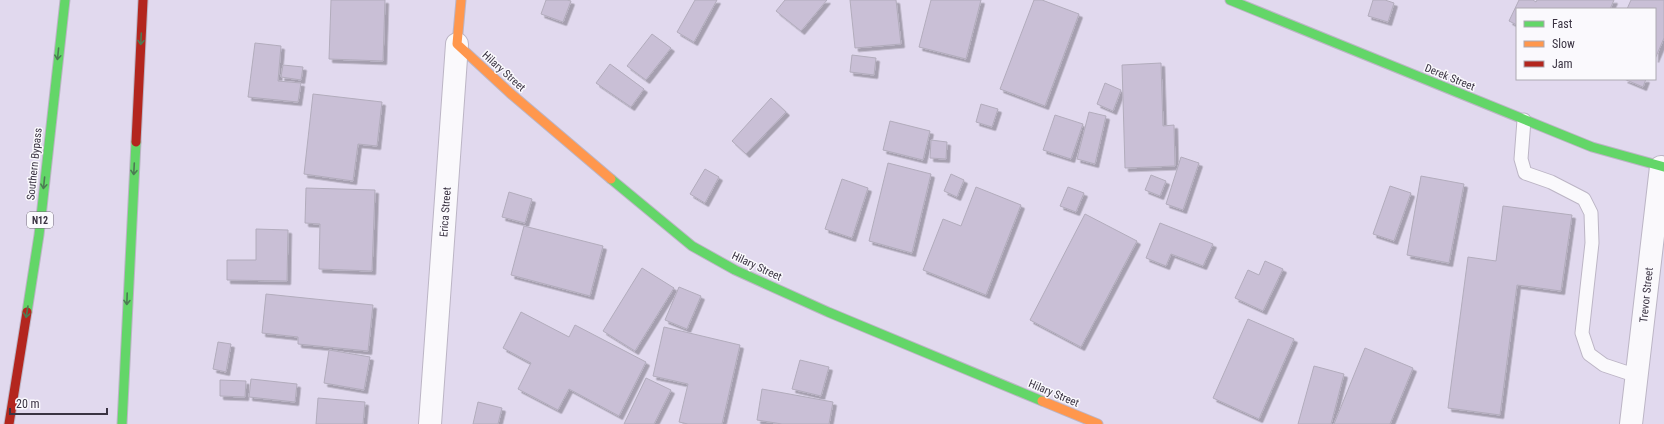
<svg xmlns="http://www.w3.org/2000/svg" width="1664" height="424" viewBox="0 0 1664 424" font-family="'Roboto Condensed',sans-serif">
  <defs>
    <filter id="shadow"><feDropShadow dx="3.5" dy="3.5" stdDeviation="0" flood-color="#0004"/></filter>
  </defs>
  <rect width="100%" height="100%" fill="#e1d9ee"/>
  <g fill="#c9bfd6" stroke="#b2acbc" filter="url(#shadow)">
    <polygon points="331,0 385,0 383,61 329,59"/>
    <polygon points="546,0 567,0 571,1 563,22 541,14"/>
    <polygon points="695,0 717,0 694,42 677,32"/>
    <polygon points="785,0 827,0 801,31 776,11"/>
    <polygon points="850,0 896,0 901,44 855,48"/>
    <polygon points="931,0 981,0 966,59 919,47"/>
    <polygon points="1034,0 1042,0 1079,14 1045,106 1000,89"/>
    <polygon points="1373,0 1385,0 1394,3 1388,22 1368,16"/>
    <polygon points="1519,0 1533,0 1536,2 1537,0 1614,0 1610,9 1517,9 1517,25 1509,21"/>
    <polygon points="1631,0 1664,0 1664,38 1655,59 1655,9 1627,9"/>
    <polygon points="652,34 671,48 646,80 627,66"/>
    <polygon points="255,43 281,46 278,81 301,83 298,102 248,97"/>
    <polygon points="852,55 876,58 874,75 850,72"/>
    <polygon points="1161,63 1163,126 1174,125 1175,166 1125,168 1122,65"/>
    <polygon points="610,64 644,89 631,107 596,83"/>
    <polygon points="283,65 303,67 301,80 281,77"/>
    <polygon points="1624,79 1646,79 1643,87"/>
    <polygon points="1105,83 1121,90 1113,111 1097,104"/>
    <polygon points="313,94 382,102 377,146 358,144 353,181 304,174"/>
    <polygon points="771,98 786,112 746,154 732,141"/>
    <polygon points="981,104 998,109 992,127 976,122"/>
    <polygon points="1089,112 1106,116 1095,164 1077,159"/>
    <polygon points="1055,115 1083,124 1071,159 1043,150"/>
    <polygon points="890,121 930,131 923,160 883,150"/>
    <polygon points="931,140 947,142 946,159 930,158"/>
    <polygon points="1181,157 1199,163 1183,210 1166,204"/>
    <polygon points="888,163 931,174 912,253 869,241"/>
    <polygon points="705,169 719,177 705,203 690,194"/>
    <polygon points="951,174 964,180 957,197 944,191"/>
    <polygon points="1151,175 1166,181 1160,196 1145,190"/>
    <polygon points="1421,176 1464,184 1449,263 1407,255"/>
    <polygon points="842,179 868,188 852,238 825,229"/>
    <polygon points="1390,186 1411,193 1394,241 1373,234"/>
    <polygon points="976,187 1021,205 986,295 923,270 943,219 961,226"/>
    <polygon points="1068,187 1084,193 1076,212 1060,206"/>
    <polygon points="306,188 375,190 372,271 319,269 320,224 305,223"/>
    <polygon points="509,192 532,199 525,223 502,217"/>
    <polygon points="1503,206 1572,215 1561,291 1517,285 1500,415 1448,408 1468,257 1496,261"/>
    <polygon points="1085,214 1137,241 1081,347 1030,320"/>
    <polygon points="1160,223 1213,244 1203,266 1171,254 1166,266 1146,258"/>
    <polygon points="524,226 603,246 590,296 511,275"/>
    <polygon points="256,229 288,230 287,281 227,280 227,260 256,260"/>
    <polygon points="1265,261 1283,269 1263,311 1235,298 1248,270 1259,275"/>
    <polygon points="642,268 674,288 635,351 603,331"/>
    <polygon points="679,287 701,296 687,329 665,320"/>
    <polygon points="266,294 373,305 368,351 298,344 298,337 262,333"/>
    <polygon points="521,312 569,337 575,325 646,362 619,416 569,389 558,410 518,389 531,363 503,348"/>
    <polygon points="1248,319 1294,339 1259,419 1213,398"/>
    <polygon points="664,327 740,345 722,424 688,424 679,422 688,384 653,376"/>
    <polygon points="218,342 231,344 226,372 213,369"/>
    <polygon points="1365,348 1413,368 1390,424 1334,424"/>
    <polygon points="329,350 370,357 364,390 324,383"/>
    <polygon points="800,360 829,367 821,396 792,389"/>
    <polygon points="1314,366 1344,374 1331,424 1298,424"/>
    <polygon points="646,378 671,390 654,424 624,424"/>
    <polygon points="251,379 297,384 295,402 249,397"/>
    <polygon points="220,380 246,381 245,397 220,396"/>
    <polygon points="762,389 833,402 829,424 782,424 757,420"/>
    <polygon points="318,398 365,402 363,424 316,424"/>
    <polygon points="478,402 502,408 498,424 473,424"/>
  </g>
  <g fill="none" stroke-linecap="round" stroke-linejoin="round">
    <defs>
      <polyline id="lane" points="1524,120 1521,159 1525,173 1551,182 1584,199 1591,213 1592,243 1582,333 1589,354 1604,365 1637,376"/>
      <g id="street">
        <polyline points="430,424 457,44"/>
        <polyline points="1631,424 1661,167"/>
      </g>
      <g id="fast">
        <polyline points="1230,0 1592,147 1664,167"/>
        <polyline points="611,179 692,246 735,270 828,312 1042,401"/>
        <polyline points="27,312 39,235 65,0"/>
        <polyline points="122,424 136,142"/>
      </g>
      <g id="slow">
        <polyline points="461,0 457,44 510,93 611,179"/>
        <polyline points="1042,401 1098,424"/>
      </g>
      <g id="jam">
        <polyline points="136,142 143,0"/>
        <polyline points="9,424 27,312"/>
      </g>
    </defs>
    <use href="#lane" stroke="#bcb5c5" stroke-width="15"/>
    <use href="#street" stroke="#bcb5c5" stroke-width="24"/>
    <use href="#fast" stroke="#bcb5c5" stroke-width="11"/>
    <use href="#slow" stroke="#bcb5c5" stroke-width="11"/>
    <use href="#jam" stroke="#bcb5c5" stroke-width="11"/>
    <use href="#lane" stroke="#faf9fc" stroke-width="13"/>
    <use href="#street" stroke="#faf9fc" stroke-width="22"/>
    <use href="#fast" stroke="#63d668" stroke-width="9"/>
    <use href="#slow" stroke="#ff974d" stroke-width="9"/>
    <use href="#jam" stroke="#b3261e" stroke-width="9"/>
  </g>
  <defs><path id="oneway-shaft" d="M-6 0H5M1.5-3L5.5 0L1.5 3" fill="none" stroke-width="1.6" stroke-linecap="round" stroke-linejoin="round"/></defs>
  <g stroke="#4c7c53">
    <use href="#oneway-shaft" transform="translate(141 39) rotate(93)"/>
    <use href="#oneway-shaft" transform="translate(58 54) rotate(96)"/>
    <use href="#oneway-shaft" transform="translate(134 169) rotate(93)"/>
    <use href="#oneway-shaft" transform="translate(44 183) rotate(96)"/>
    <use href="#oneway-shaft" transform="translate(127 299) rotate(92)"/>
    <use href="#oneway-shaft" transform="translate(27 312) rotate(99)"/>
  </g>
  <g text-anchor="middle" stroke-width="3" stroke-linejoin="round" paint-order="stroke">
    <rect fill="#faf9fd" stroke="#746e7a" stroke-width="1" x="27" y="212" width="26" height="16" rx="3"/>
    <g font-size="10" font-weight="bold" fill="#3a3342">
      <text x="40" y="224">N12</text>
    </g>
    <g font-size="11" fill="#3a3342" stroke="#faf9fd">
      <text transform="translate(504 71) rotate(42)" y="4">Hilary Street</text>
      <text transform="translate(1450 77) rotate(22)" y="4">Derek Street</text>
      <text transform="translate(34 164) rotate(-84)" y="4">Southern Bypass</text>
      <text transform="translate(445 212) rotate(-86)" y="4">Erica Street</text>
      <text transform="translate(757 266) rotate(25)" y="4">Hilary Street</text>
      <text transform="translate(1646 295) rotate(-84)" y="4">Trevor Street</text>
      <text transform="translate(1054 393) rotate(23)" y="4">Hilary Street</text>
    </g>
  </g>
  <rect x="1516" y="8" width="140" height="72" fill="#faf9fd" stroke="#adaab2"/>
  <rect x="1524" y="21" width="20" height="6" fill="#63d668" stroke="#adaab2"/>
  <text x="1552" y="28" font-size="12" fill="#3a3342">Fast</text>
  <rect x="1524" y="41" width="20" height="6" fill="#ff974d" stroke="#adaab2"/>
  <text x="1552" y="48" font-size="12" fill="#3a3342">Slow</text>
  <rect x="1524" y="61" width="20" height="6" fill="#b3261e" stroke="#adaab2"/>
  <text x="1552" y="68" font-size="12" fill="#3a3342">Jam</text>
  <path d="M10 408v6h97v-6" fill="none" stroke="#3a3342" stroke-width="2"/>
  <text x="16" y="408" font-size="12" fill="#3a3342" stroke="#faf9fd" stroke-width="3" paint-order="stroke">20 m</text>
</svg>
